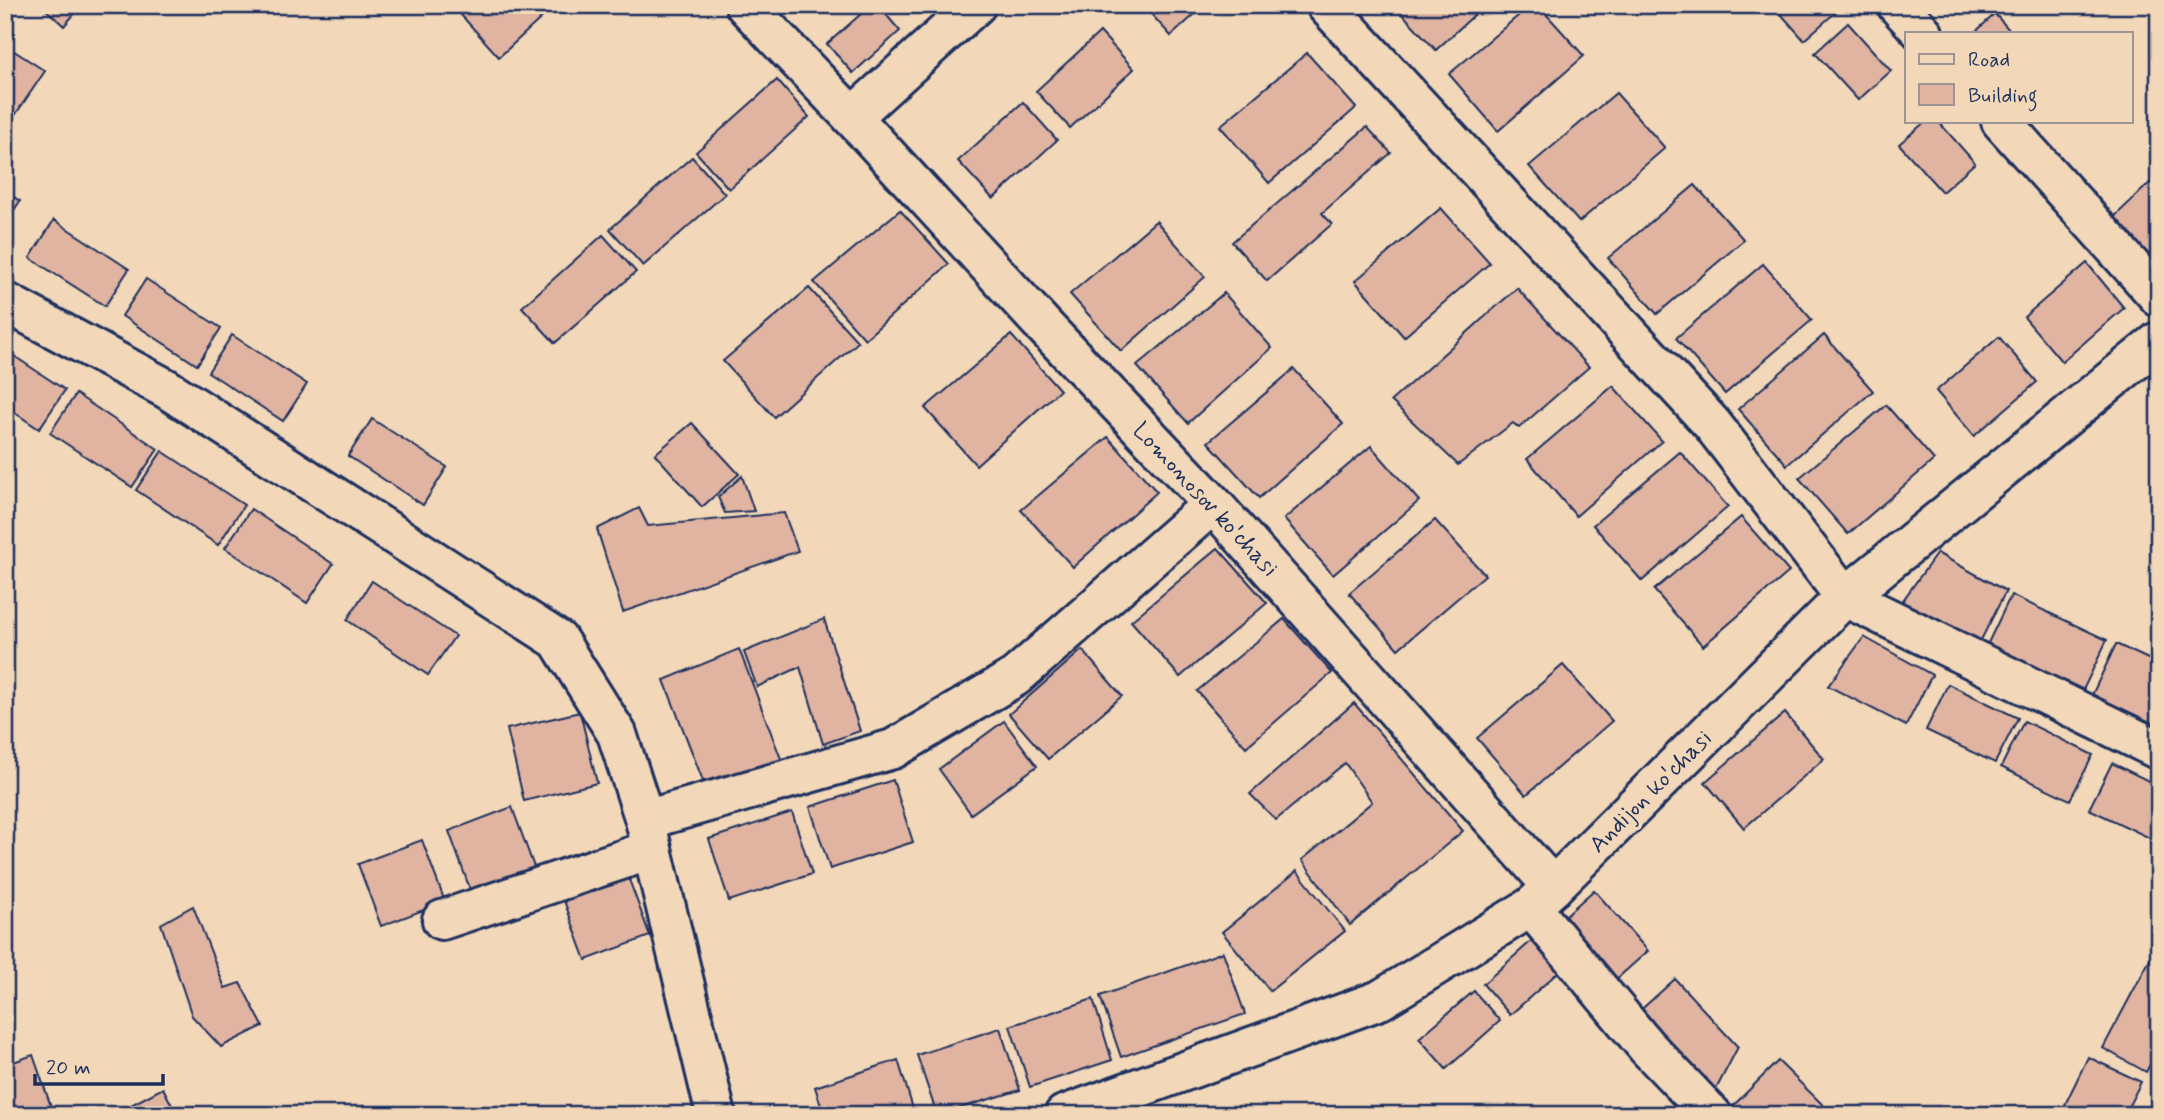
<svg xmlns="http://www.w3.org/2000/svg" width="2164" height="1120" viewBox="0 0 2164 1120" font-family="Mynerve,sans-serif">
  <rect width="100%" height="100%" fill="#f2d8b9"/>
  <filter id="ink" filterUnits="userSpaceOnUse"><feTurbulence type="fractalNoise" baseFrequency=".0143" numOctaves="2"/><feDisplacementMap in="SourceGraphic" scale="14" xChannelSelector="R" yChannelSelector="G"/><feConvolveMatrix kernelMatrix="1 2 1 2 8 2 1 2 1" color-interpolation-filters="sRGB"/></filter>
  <g filter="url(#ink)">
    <g fill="#e1b4a1" stroke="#1b2f5e" stroke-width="2">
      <polygon points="41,5 82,5 64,26"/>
      <polygon points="452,5 544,5 549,11 499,57"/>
      <polygon points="871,5 878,5 900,31 853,73 827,44"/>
      <polygon points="1143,5 1205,5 1171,36"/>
      <polygon points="1394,5 1485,5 1436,50"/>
      <polygon points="1531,5 1538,5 1584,56 1498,131 1449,74"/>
      <polygon points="1773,5 1832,5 1837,11 1804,40"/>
      <polygon points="1995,14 2012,33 1974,33"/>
      <polygon points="1848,23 1891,71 1858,100 1815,53"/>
      <polygon points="1100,32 1134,69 1070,128 1036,91"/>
      <polygon points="8,47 45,71 5,130 5,51"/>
      <polygon points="1307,53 1356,108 1269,183 1220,126"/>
      <polygon points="777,80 809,117 729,189 696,152"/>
      <polygon points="1616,93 1665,148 1579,222 1529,166"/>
      <polygon points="1023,102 1057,140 993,199 958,161"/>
      <polygon points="1926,121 1938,121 1975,163 1942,192 1899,144"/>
      <polygon points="1367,127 1391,153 1322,213 1332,224 1267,281 1232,242"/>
      <polygon points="692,157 725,194 643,266 610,229"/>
      <polygon points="2159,174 2159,266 2112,219"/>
      <polygon points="1695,185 1744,240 1657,314 1608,258"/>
      <polygon points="5,191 20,201 5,224"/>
      <polygon points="1441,208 1490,263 1404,337 1355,281"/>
      <polygon points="900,210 949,264 865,339 814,282"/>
      <polygon points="54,220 129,269 105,306 30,258"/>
      <polygon points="1156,221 1205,277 1121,351 1070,294"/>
      <polygon points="603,235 636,272 555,343 522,307"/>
      <polygon points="2087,263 2124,308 2062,362 2024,317"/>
      <polygon points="1763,264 1812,320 1725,394 1676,338"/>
      <polygon points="146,279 221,328 197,365 122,316"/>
      <polygon points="809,288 858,342 774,417 723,361"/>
      <polygon points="1517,288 1589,367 1519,428 1513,423 1458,465 1391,401"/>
      <polygon points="1224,293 1272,348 1188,423 1137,366"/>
      <polygon points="232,335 307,384 283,421 208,372"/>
      <polygon points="1011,335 1060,390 976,465 925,408"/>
      <polygon points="1824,335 1873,391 1787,465 1738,409"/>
      <polygon points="1999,337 2037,382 1974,436 1936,391"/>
      <polygon points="5,350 65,390 39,429 5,406"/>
      <polygon points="1294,369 1343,424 1259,498 1208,442"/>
      <polygon points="1613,386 1662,441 1576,516 1527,459"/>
      <polygon points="76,394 158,449 132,487 50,433"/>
      <polygon points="1886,405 1934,460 1848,534 1799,478"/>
      <polygon points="372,419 447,467 423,505 348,456"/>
      <polygon points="692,423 739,474 702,507 655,454"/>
      <polygon points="1108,437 1157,492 1073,567 1021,510"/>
      <polygon points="1371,446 1419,501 1333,575 1284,519"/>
      <polygon points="162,451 244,505 218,545 136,490"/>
      <polygon points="1680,452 1728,507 1642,581 1593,525"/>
      <polygon points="742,476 754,511 725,513 718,497"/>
      <polygon points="639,508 648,526 784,513 798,551 623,612 597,529"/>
      <polygon points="251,509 333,564 307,603 225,548"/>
      <polygon points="1741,517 1789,572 1703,646 1654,590"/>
      <polygon points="1435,520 1485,575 1398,649 1349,593"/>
      <polygon points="1218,548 1267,603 1180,677 1131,621"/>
      <polygon points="1937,553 2006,591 1980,642 1901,603"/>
      <polygon points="372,581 455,636 428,675 347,620"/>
      <polygon points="2011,595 2107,640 2083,690 1987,645"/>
      <polygon points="824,619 860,731 823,744 800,667 757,687 744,652"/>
      <polygon points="1284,619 1332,673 1246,747 1197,691"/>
      <polygon points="1864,637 1932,675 1906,726 1828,686"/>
      <polygon points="2116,644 2159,664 2159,726 2092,695"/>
      <polygon points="739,649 783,764 705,786 664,680"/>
      <polygon points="1082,650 1122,696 1048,759 1009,714"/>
      <polygon points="1563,665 1612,721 1526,795 1477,738"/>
      <polygon points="1948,684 2018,718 1995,763 1926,730"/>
      <polygon points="1354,703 1463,831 1350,925 1302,860 1372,802 1345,763 1276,820 1250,794"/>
      <polygon points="580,712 597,783 524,801 507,729"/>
      <polygon points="1785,713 1824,759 1744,828 1705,782"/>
      <polygon points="1004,721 1037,766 971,814 939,769"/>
      <polygon points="2024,721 2093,755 2070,800 2001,767"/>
      <polygon points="2112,763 2159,786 2158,842 2089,809"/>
      <polygon points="893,780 913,842 830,869 810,807"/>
      <polygon points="512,807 535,870 471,892 449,831"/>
      <polygon points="792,812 812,874 729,901 709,839"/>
      <polygon points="422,840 445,902 381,926 358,864"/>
      <polygon points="1297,871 1345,931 1270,991 1222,932"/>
      <polygon points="627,874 650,936 586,960 563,898"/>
      <polygon points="1594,890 1648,951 1612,983 1558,922"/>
      <polygon points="193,906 225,988 240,983 263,1026 221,1047 192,1016 161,924"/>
      <polygon points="1537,936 1564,967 1510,1015 1483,984"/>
      <polygon points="2155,950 2159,952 2159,1048 2146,1072 2103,1048"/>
      <polygon points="1223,952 1245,1014 1121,1057 1100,996"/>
      <polygon points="1675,979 1738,1047 1711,1099 1634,1016"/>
      <polygon points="1474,991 1500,1021 1446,1069 1419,1038"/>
      <polygon points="1093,999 1112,1060 1030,1087 1010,1026"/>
      <polygon points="1000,1028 1020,1090 937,1115 917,1055"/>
      <polygon points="33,1055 54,1115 5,1115 5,1065"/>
      <polygon points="2088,1057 2141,1082 2124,1115 2060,1115"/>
      <polygon points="898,1060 915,1115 824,1115 815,1087"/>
      <polygon points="1778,1061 1827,1109 1821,1115 1730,1115 1727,1112"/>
      <polygon points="163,1088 177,1115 136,1115 131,1105"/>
    </g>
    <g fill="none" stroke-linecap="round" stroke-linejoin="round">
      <defs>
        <g id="minor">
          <polyline points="745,5 852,117 976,5"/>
          <polyline points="1326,5 1712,424 1845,597 2159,750"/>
          <polyline points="1897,5 1923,33"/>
          <polyline points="852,117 1044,326 1213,504 1553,887"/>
          <polyline points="2001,121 2159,297"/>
          <polyline points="5,302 167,389 558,640 617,734 645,820 716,1115"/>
          <polyline points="645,820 893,749 1015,677 1213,504"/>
          <polyline points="1531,907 1646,1046 1712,1115"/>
          <polyline points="442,920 651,850"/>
          <polyline points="1064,1115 1380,1000 1531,907 1553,887 1845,597 2159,341"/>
        </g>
      </defs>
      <use href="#minor" stroke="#1b2f5e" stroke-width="44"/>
      <use href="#minor" stroke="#f2d8b9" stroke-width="38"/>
    </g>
  </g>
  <g text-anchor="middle" stroke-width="7" stroke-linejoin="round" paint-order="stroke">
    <g font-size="24" fill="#1b2f5e" stroke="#f2d8b9">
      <text transform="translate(1206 499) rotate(47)" y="8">Lomonosov ko'chasi</text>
      <text transform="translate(1650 791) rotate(-45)" y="8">Andijon ko'chasi</text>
    </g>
  </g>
  <rect width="2164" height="1120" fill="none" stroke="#f2d8b9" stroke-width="28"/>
  <rect x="14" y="14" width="2136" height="1092" fill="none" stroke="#1b2f5e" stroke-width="2.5" filter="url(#ink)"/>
  <rect x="1905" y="32" width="228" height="91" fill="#f2d8b9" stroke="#9c9495" stroke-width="2"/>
  <rect x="1919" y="54" width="35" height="10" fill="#f2d8b9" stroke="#9c9495" stroke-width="2"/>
  <text x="1968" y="66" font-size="21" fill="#1b2f5e">Road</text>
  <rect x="1919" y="84" width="35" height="21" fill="#e1b4a1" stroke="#9c9495" stroke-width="2"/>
  <text x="1968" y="102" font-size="21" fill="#1b2f5e">Building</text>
  <path d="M35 1074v10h128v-10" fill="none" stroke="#1b2f5e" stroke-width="3.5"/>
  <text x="46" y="1074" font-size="21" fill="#1b2f5e" stroke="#f2d8b9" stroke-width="5" paint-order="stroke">20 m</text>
</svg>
